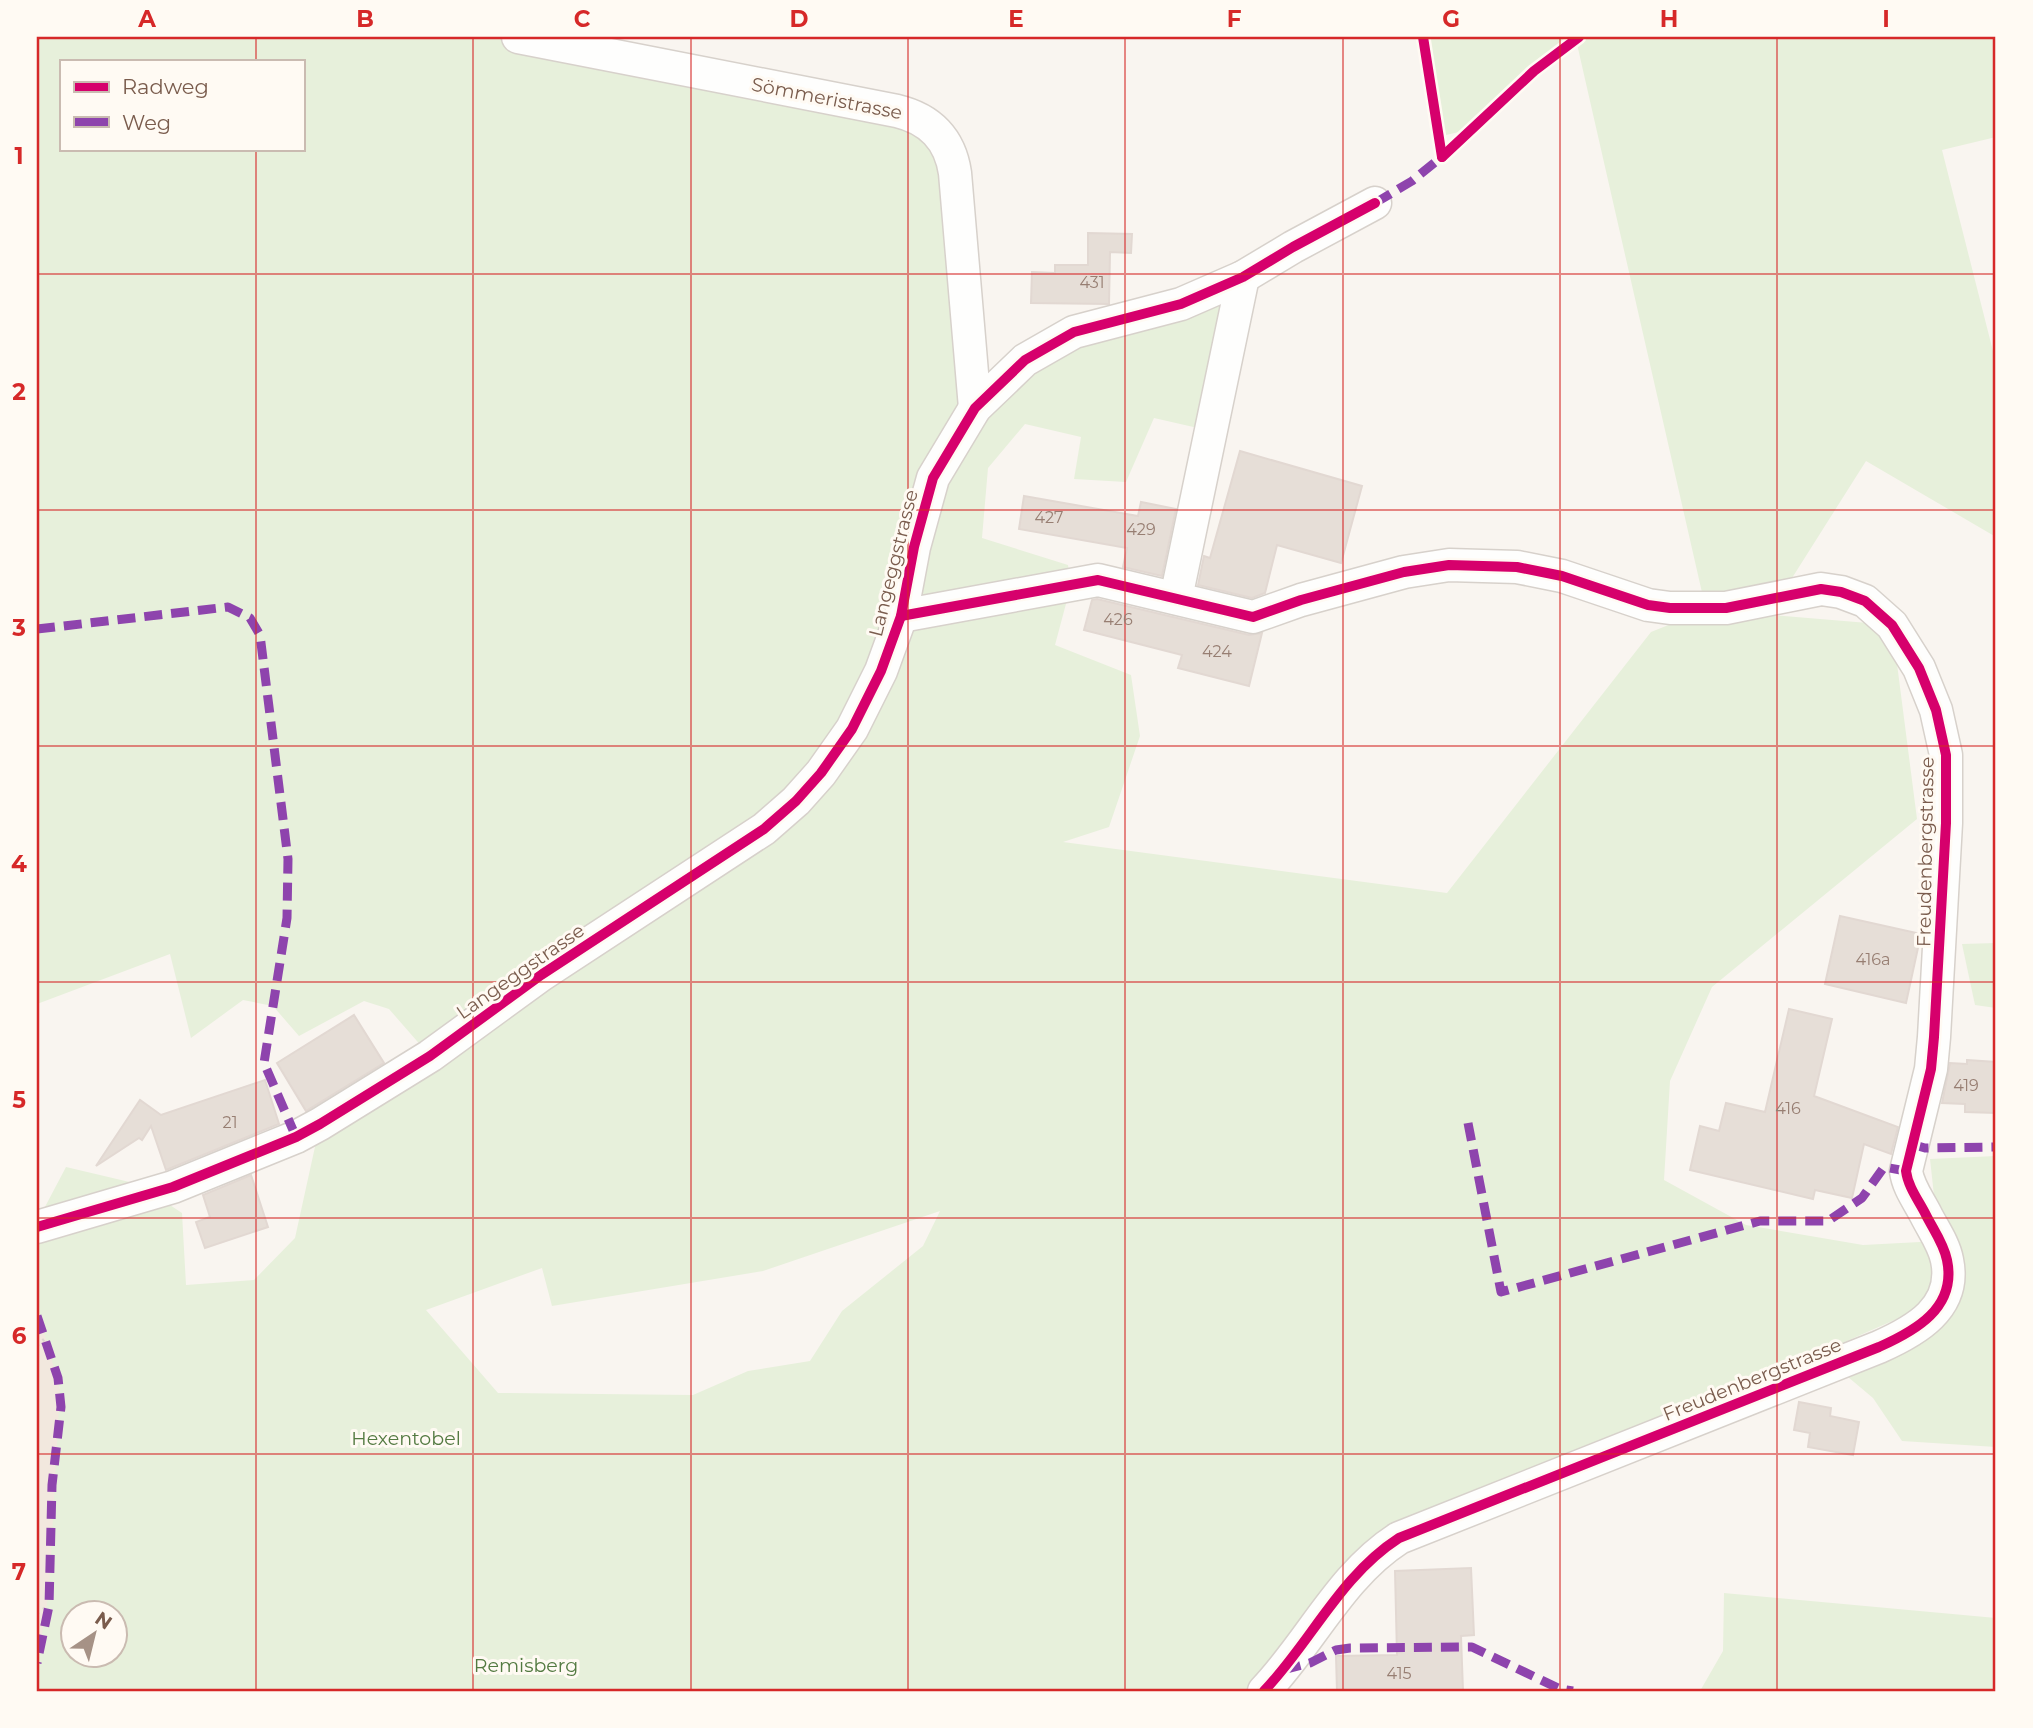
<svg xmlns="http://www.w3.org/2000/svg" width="2033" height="1728" viewBox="0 0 2033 1728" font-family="Montserrat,sans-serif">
  <rect width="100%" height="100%" fill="#f9f5f0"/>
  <polygon fill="#f2e8de" points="37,1284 60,1389 70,1400 59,1616 37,1691"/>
  <g fill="#e7f0db" fill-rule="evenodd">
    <path d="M37,37H510L935,136L975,407L1025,360L1243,277L1211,431L1154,418L1126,482L1074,479L1081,437L1025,424L988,468L982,538L1068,565L1071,585L1055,645L1131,675L1140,736L1109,827L1063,842L1447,893L1651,632L1706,610L1577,44L1587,37H1996V137L1942,150L1996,363V537L1866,461L1780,597L1710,610L1892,625L1917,819L1712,987L1670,1081L1664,1180L1746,1225L1863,1245L1939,1241L1930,1159L1996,1156V1447L1902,1441L1873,1398L1848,1377L1883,1362L1940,1300L1399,1538L1262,1691H37V1664L49,1591L60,1389L37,1308V1222L66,1167L138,1184L182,1213L186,1285L254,1280L295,1238L320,1124L430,1056L389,1009L364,1001L299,1036L273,1006L243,1000L191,1038L170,954L37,1004ZM61,61H303V149H61ZM940,1211L923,1246L842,1311L810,1361L748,1371L693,1395L498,1393L426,1310L542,1268L552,1306L763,1271ZM74,1612H116V1654H74Z"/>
    <polygon points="1425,37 1568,37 1527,67 1459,132 1446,135 1429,83"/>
    <polygon points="1996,943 1996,1008 1975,1005 1962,944"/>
    <polygon points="1724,1593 1996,1618 1996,1691 1700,1691 1723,1651"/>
  </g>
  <g fill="#e6ded7" stroke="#e2d8d2" stroke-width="2">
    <polygon points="1088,233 1132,234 1131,253 1110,252 1109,304 1031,303 1032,272 1055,273 1055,265 1088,265"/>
    <polygon points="1240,451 1362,486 1341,563 1277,545 1265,593 1252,598 1198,585 1204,556 1210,558"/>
    <polygon points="1024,496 1138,516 1141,502 1176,509 1162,576 1123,567 1127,548 1019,529"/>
    <polygon points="1097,599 1249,635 1262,633 1249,686 1178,668 1182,655 1084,630 1092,600"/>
    <polygon points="1840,916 1921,934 1906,1003 1825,984"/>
    <polygon points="1789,1009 1832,1019 1814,1096 1898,1127 1891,1154 1864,1144 1852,1198 1815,1190 1813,1199 1690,1170 1700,1126 1719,1131 1726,1103 1765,1112"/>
    <polygon points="354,1015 384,1063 306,1111 277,1063"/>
    <polygon points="1967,1060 1996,1062 1996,1113 1965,1112 1965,1104 1942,1103 1950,1063 1967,1064"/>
    <polygon points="265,1080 279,1124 166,1170 151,1126 142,1140 139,1138 96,1166 140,1100 161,1115"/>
    <polygon points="251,1175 268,1227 205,1248 196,1222 210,1217 203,1195"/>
    <polygon points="1799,1402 1831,1408 1830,1416 1859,1422 1853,1455 1808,1447 1810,1433 1794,1430"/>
    <polygon points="1471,1568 1474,1635 1461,1636 1463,1691 1337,1691 1336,1656 1397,1655 1395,1571"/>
  </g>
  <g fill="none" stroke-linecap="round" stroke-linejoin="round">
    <defs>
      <g id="minor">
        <path d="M518,37L897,111C930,119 950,139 955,173L975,408"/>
        <polyline points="1176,598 1243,277"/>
        <path d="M901,616L1098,580L1253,617L1301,600L1404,572L1449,565L1517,567L1562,576L1648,605L1670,608H1726L1821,589L1841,592L1865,601L1892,625L1919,668L1936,710L1946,755V823L1934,1037L1931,1069L1906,1171C1908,1187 1919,1201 1926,1215C1933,1229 1944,1244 1947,1260C1957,1308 1915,1331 1879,1347L1399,1538C1340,1576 1311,1642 1264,1691"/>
        <polyline points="37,1227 173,1187 296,1137 320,1124 430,1056 541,975 764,829 796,801 821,773 852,729 881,671 901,616 914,547 933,478 975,408 1025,360 1074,332 1181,304 1243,277 1293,247 1375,203"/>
      </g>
    </defs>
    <use href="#minor" stroke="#d7d1cb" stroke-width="35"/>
    <g stroke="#dcd5d0" stroke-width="3.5" stroke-dasharray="2 5" stroke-linecap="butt">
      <polyline points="37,1345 45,1339"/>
      <polyline points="37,1613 49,1606"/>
    </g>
    <use href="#minor" stroke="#fefefd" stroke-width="32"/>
    <g stroke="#8e44ad" stroke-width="9" stroke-dasharray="18 9" stroke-linecap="butt">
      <polyline points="1375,203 1412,181 1445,154"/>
      <polyline points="37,629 228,607 250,618 260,635 288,859 287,918 264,1063 296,1137"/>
      <polyline points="1468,1123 1501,1292 1760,1221 1828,1221 1862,1198 1884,1167 1906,1171"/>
      <polyline points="1911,1144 1925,1148 1996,1147"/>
      <polyline points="37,1316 58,1378 61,1407 52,1485 49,1606 37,1663"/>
      <polyline points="1283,1670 1310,1663 1336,1650 1350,1648 1472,1647 1560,1689 1573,1691"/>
    </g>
    <defs>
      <g id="cycleway">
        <polyline points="1423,37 1442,157"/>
        <polyline points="1442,157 1534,71 1579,37"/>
        <path d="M901,616L1098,580L1253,617L1301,600L1404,572L1449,565L1517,567L1562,576L1648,605L1670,608H1726L1821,589L1841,592L1865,601L1892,625L1919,668L1936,710L1946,755V823L1934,1037L1931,1069L1906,1171C1908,1187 1919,1201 1926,1215C1933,1229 1944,1244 1947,1260C1957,1308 1915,1331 1879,1347L1399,1538C1340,1576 1311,1642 1264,1691"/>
        <polyline points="37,1227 173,1187 296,1137 320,1124 430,1056 541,975 764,829 796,801 821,773 852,729 881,671 901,616 914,547 933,478 975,408 1025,360 1074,332 1181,304 1243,277 1293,247 1375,203"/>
      </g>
    </defs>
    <use href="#cycleway" stroke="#fffaf3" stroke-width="15"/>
    <use href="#cycleway" stroke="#d6006c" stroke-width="10"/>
  </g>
  <path fill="none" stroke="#d62828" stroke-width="2" stroke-opacity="0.55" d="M256,37V61M473,37V1691M691,37V1691M908,37V1691M1125,37V1691M1343,37V1691M1560,37V1691M1777,37V1691M256,149V1691M37,274H1996M37,510H1996M37,746H1996M37,982H1996M37,1218H1996M37,1454H1996"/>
  <g text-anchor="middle" stroke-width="6" stroke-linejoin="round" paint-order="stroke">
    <g font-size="16" fill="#977e72">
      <text x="1092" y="288">431</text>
      <text x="1049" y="523">427</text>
      <text x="1141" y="535">429</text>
      <text x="1118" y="625">426</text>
      <text x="1217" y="657">424</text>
      <text x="1873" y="965">416a</text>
      <text x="1966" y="1091">419</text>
      <text x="1788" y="1114">416</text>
      <text x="230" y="1128">21</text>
      <text x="1399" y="1679">415</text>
    </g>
    <g font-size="19" fill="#7a5c4d" stroke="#fffaf3">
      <text transform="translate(827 98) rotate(11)" y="7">Sömmeristrasse</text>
      <text transform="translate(893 563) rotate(-76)" y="7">Langeggstrasse</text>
      <text transform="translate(1925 852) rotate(-89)" y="7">Freudenbergstrasse</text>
      <text transform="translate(520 971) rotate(-35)" y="7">Langeggstrasse</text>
      <text transform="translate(1752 1379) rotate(-22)" y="7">Freudenbergstrasse</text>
    </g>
    <g font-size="19" fill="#537a41" stroke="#fffaf3">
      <text x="406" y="1445">Hexentobel</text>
      <text x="526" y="1672">Remisberg</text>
    </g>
  </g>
  <rect width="2033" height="1728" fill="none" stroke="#fffaf3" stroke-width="77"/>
  <rect x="60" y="60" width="245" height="91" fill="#fffaf3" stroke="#cabbb1" stroke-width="2"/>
  <rect x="74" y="82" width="35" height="10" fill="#d6006c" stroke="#cabbb1" stroke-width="2"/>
  <text x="122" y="94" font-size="21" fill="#7a5c4d">Radweg</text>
  <rect x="74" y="117" width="35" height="10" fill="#8e44ad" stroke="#cabbb1" stroke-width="2"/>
  <text x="122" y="130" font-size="21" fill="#7a5c4d">Weg</text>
  <g transform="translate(94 1634) rotate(35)"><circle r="33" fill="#fffaf3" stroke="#cabbb1" stroke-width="2"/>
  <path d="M0-5L12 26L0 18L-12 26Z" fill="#a69286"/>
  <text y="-10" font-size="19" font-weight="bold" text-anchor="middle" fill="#7a5c4d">N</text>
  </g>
  <rect x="38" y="38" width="1956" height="1652" fill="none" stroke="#d62828" stroke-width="2.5"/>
  <g font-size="23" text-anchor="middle" font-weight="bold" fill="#d62828">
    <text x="147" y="27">A</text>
    <text x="365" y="27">B</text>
    <text x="582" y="27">C</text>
    <text x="799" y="27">D</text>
    <text x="1016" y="27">E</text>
    <text x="1234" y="27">F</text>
    <text x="1451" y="27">G</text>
    <text x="1669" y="27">H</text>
    <text x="1886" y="27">I</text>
    <text x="19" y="164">1</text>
    <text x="19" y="400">2</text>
    <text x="19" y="636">3</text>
    <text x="19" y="872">4</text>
    <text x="19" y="1108">5</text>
    <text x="19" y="1344">6</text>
    <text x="19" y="1580">7</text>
  </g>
</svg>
